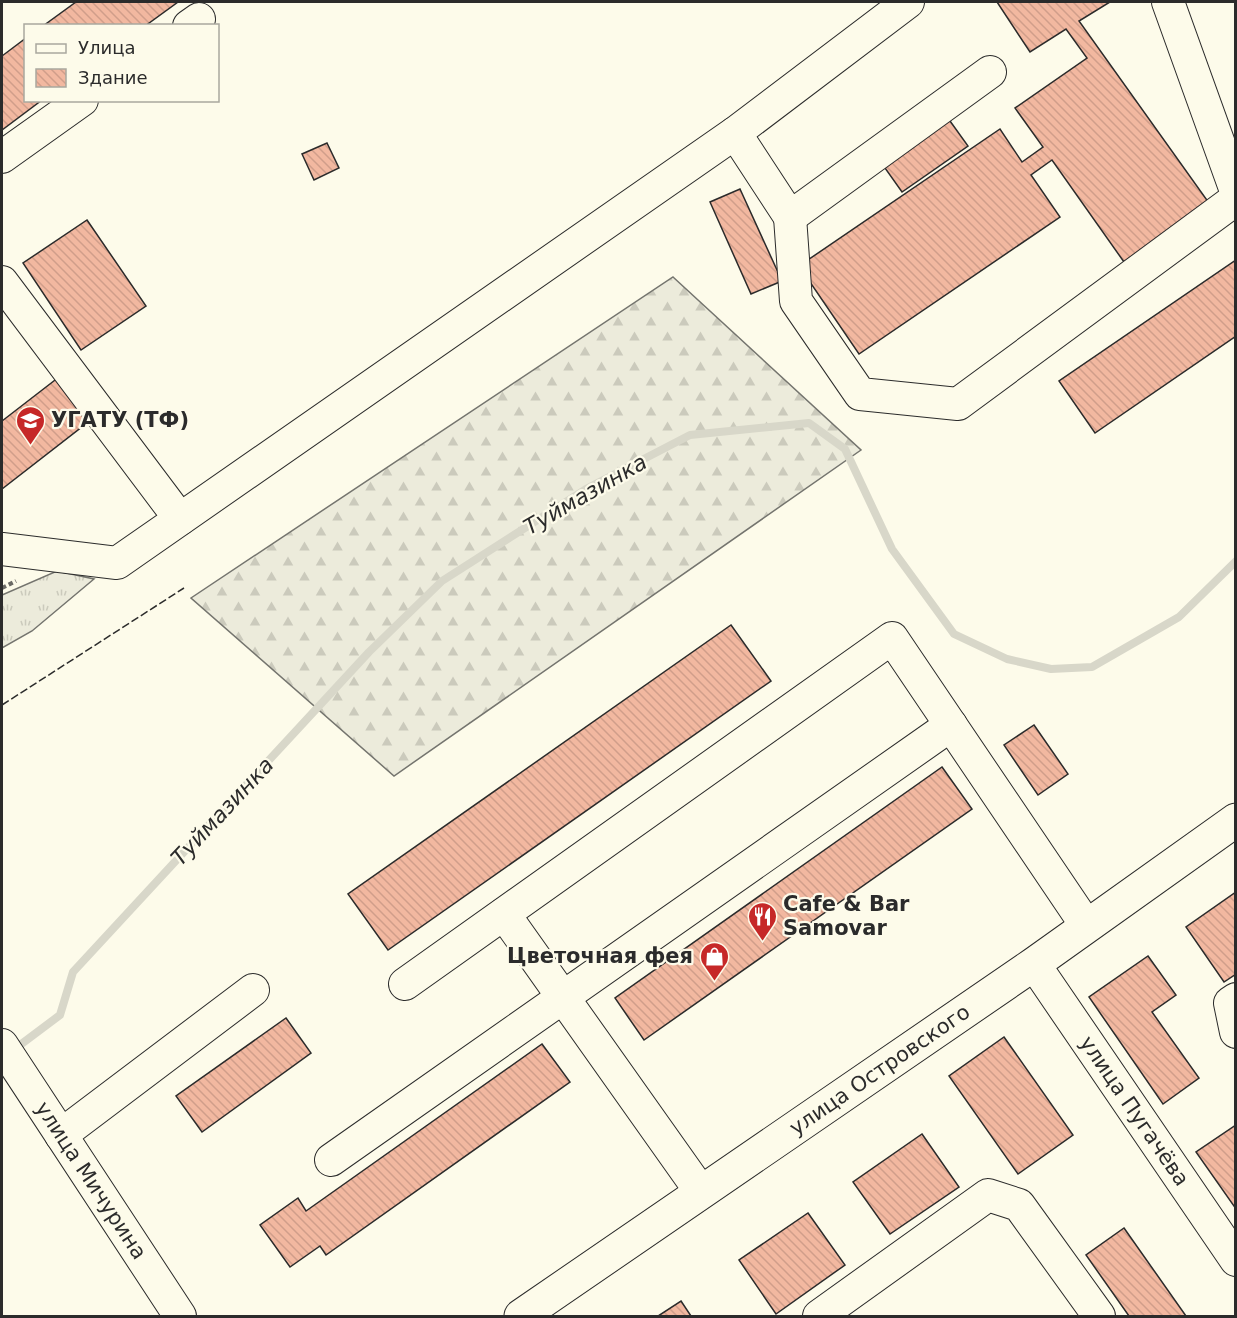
<svg xmlns="http://www.w3.org/2000/svg" width="1237" height="1318" viewBox="0 0 1237 1318" font-family="'DejaVu Sans',sans-serif">
  <defs>
    <pattern id="grass-tufts" width="24" height="20" patternUnits="userSpaceOnUse" patternTransform="scale(1.5)"><rect width="24" height="20" fill="#ecebdb"/><path d="M3 7l-1-3M5 7V3M7 7l1-3M15 17l-1-3M17 17v-4M19 17l1-3" fill="none" stroke="#cbcabc"/></pattern>
    <pattern id="forest-firs" width="22" height="20" patternUnits="userSpaceOnUse" patternTransform="scale(1.5)"><rect width="22" height="20" fill="#ecebdb"/><path d="M5 1l3.5 6h-7zM16 11l3.5 6h-7z" fill="#cbcabc"/></pattern>
    <pattern id="building-back-hatch" width="6" height="6" patternUnits="userSpaceOnUse" patternTransform="scale(1.5)"><rect width="6" height="6" fill="#f2b8a0"/><path d="M-1 5l2 2M0 0l6 6M5-1l2 2" fill="none" stroke="#d09e8a"/></pattern>
  </defs>
  <rect width="100%" height="100%" fill="#fdfbea"/>
  <polygon fill="url(#grass-tufts)" stroke="#74746e" stroke-width="1.5" points="57,571 94,579 32,631 2,648 2,595"/>
  <polygon fill="url(#forest-firs)" stroke="#74746e" stroke-width="1.5" points="673,277 861,450 394,776 191,598"/>
  <g fill="none" stroke-linecap="round" stroke-linejoin="round">
    <polyline stroke="#d8d7c9" stroke-width="8" points="12,1051 60,1015 73,972 369,652 442,581 586,489 690,435 809,423 845,449 892,549 954,634 1007,659 1051,669 1092,667 1179,617 1236,561"/>
  </g>
  <g fill="url(#building-back-hatch)" stroke="#2b2b2b" stroke-width="1.5">
    <polygon points="76,2 178,2 145,26 43,26"/>
    <polygon points="997,2 1110,2 1079,21 1209,203 1124,262 1052,160 1031,175 1060,217 859,354 799,266 1000,129 1022,162 1043,147 1015,108 1087,58 1066,29 1030,52"/>
    <polygon points="26,38 26,100 42,100 2,130 2,56"/>
    <polygon points="945,114 968,146 902,192 880,161"/>
    <polygon points="327,143 339,168 314,180 302,154"/>
    <polygon points="740,189 782,281 751,294 710,202"/>
    <polygon points="87,220 146,306 81,350 23,263"/>
    <polygon points="1236,260 1236,336 1095,433 1059,381"/>
    <polygon points="59,377 92,419 2,489 2,421"/>
    <polygon points="731,625 771,681 388,950 348,894"/>
    <polygon points="1034,725 1068,774 1038,795 1004,745"/>
    <polygon points="942,767 972,809 644,1040 615,998"/>
    <polygon points="1236,892 1236,974 1224,982 1186,927"/>
    <polygon points="1148,956 1176,995 1152,1012 1199,1078 1163,1104 1089,997"/>
    <polygon points="286,1018 311,1053 202,1132 176,1096"/>
    <polygon points="1004,1037 1073,1135 1018,1174 949,1076"/>
    <polygon points="542,1044 570,1082 326,1255 320,1246 290,1267 260,1225 298,1198 306,1211"/>
    <polygon points="1236,1125 1236,1209 1196,1152"/>
    <polygon points="922,1134 959,1187 890,1234 853,1182"/>
    <polygon points="808,1213 845,1265 776,1314 739,1260"/>
    <polygon points="1124,1228 1186,1316 1129,1316 1086,1255"/>
    <polygon points="681,1301 691,1316 658,1316"/>
  </g>
  <g fill="none" stroke-linecap="round" stroke-linejoin="round">
    <defs>
      <g id="minor">
        <polyline points="908,2 735,133 790,217 990,72"/>
        <polyline points="1168,2 1236,191"/>
        <polyline points="189,26 199,19"/>
        <polyline points="2,157 82,100"/>
        <polyline points="790,217 796,301 860,394 958,404 1236,199"/>
        <polyline points="2,282 180,519"/>
        <polyline points="2,549 117,563 735,133"/>
        <polyline points="504,914 701,1192"/>
        <path id="s1" d="M1034,964L1236,1260"/>
        <polyline points="405,984 892,638 1086,925"/>
        <polyline points="1236,999 1230,1003 1236,1032"/>
        <path id="s2" d="M2,1045L180,1316"/>
        <polyline points="61,1135 253,990"/>
        <polyline points="331,1160 951,725"/>
        <polyline points="819,1316 988,1195 1019,1205 1099,1316"/>
      </g>
      <g id="major">
        <path id="s3" d="M521,1316L1034,964L1236,820"/>
      </g>
    </defs>
    <use href="#minor" stroke="#2b2b2b" stroke-width="34"/>
    <use href="#major" stroke="#2b2b2b" stroke-width="35"/>
    <polyline stroke="#6a6964" stroke-width="4" stroke-dasharray="4.5 3" stroke-linecap="butt" points="2,588 16,581"/>
    <use href="#minor" stroke="#fdfbea" stroke-width="32"/>
    <use href="#major" stroke="#fdfbea" stroke-width="33"/>
    <polyline stroke="#2b2b2b" stroke-width="1.5" stroke-dasharray="8 3" stroke-linecap="butt" points="2,705 184,588"/>
  </g>
  <defs>
    <symbol id="university-pin" viewBox="-11 -11 22 30"><path d="M0 17L-7.5 6A9.5 9.5 0 1 1 7.5 6Z" fill="#c62828" stroke="#fdfbea"/><path d="M0-5L7-2L0 1L-7-2ZM-4 1L0 2.5L4 1V4Q0 6-4 4Z" fill="#fff"/></symbol>
    <symbol id="restaurant-pin" viewBox="-11 -11 22 30"><path d="M0 17L-7.5 6A9.5 9.5 0 1 1 7.5 6Z" fill="#c62828" stroke="#fdfbea"/><path d="M-5-6h1v4h1v-4h1v4h1v-4h1v5L-1.5 .5V6h-2V.5L-5-1ZM5-6V6H3V1.5H1.5Q1.5-4 5-6Z" fill="#fff"/></symbol>
    <symbol id="shop-pin" viewBox="-11 -11 22 30"><path d="M0 17L-7.5 6A9.5 9.5 0 1 1 7.5 6Z" fill="#c62828" stroke="#fdfbea"/><path d="M-5-2.5h2.3a2.7 3.5 0 0 1 5.4 0H5L5.5 6h-11ZM-1.5-2.5h3a1.5 2.3 0 0 0-3 0Z" fill="#fff"/></symbol>
  </defs>
  <g fill-rule="evenodd">
    <use href="#university-pin" x="14" y="404" width="33" height="45"/>
    <use href="#restaurant-pin" x="746" y="900" width="33" height="45"/>
    <use href="#shop-pin" x="698" y="940" width="33" height="45"/>
  </g>
  <g text-anchor="middle" stroke-width="4.5" stroke-linejoin="round" paint-order="stroke">
    <g font-size="21" font-weight="bold" fill="#2b2b2b" stroke="#fdfbea" text-anchor="start">
      <text x="51" y="427">УГАТУ (ТФ)</text>
      <text x="783" y="911">Cafe &amp; Bar<tspan x="783" dy="24">Samovar</tspan></text>
      <text x="693" y="963" text-anchor="end">Цветочная фея</text>
    </g>
    <g font-size="21" fill="#2b2b2b" stroke="#fdfbea">
      <text dy="7" stroke="none"><textPath href="#s3" startOffset="435">улица Островского</textPath></text>
      <text dy="7" stroke="none"><textPath href="#s1" startOffset="178">улица Пугачёва</textPath></text>
      <text dy="7" stroke="none"><textPath href="#s2" startOffset="162">улица Мичурина</textPath></text>
    </g>
    <g font-size="22" font-style="italic" fill="#2b2b2b" stroke="#fdfbea">
      <text transform="translate(585 494) rotate(-30)" y="8">Туймазинка</text>
      <text transform="translate(222 811) rotate(-47)" y="8">Туймазинка</text>
    </g>
  </g>
  <rect width="1237" height="1318" fill="none" stroke="#2b2b2b" stroke-width="6"/>
  <rect x="24" y="24" width="195" height="78" fill="#fdfbea" stroke="#a9a89e" stroke-width="1.5"/>
  <rect x="36" y="44" width="30" height="9" fill="#fdfbea" stroke="#a9a89e" stroke-width="1.5"/>
  <text x="78" y="54" font-size="18" fill="#2b2b2b">Улица</text>
  <rect x="36" y="69" width="30" height="18" fill="url(#building-back-hatch)" stroke="#a9a89e" stroke-width="1.5"/>
  <text x="78" y="84" font-size="18" fill="#2b2b2b">Здание</text>
</svg>
